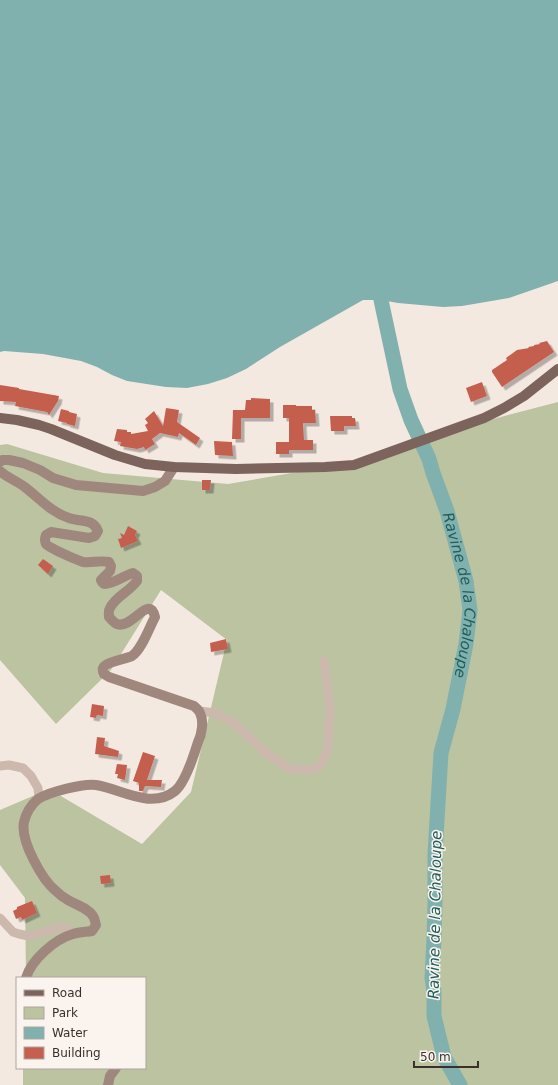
<svg xmlns="http://www.w3.org/2000/svg" width="558" height="1085" viewBox="0 0 558 1085" font-family="'DejaVu Sans',sans-serif">
  <defs>
    <filter id="shadow"><feDropShadow dx="3.5" dy="3.5" stdDeviation="0" flood-color="#0004"/></filter>
  </defs>
  <rect width="100%" height="100%" fill="#f4e9e1"/>
  <polygon fill="#bbc3a1" points="558,402 558,1085 23,1085 23,1068 145,1068 145,978 26,978 25,898 0,865 0,810 49,789 142,844 191,792 227,640 161,590 111,670 56,724 0,660 0,445 7,444 103,473 228,484 355,462 497,418"/>
  <polygon fill="#80b1ae" points="0,0 558,0 558,281 509,298 462,306 443,307 398,303 381,300 363,300 280,347 246,369 227,378 208,384 187,388 166,387 127,381 112,375 97,367 81,361 43,354 4,351 0,352"/>
  <g fill="none" stroke-linecap="round" stroke-linejoin="round">
    <path stroke="#80b1ae" stroke-width="15" id="s1" d="M381,300L400,389L411,420L429,459L433,473L447,511L466,581L470,610L466,644L453,709L441,753L435,854V904L434,939L432,978L434,992V1016L444,1057L460,1085"/>
  </g>
  <g fill="#c55f4e" filter="url(#shadow)">
    <polygon points="547,341 554,352 502,387 492,372 492,370 507,360 506,358 517,350 529,348 528,347 534,346 534,345 540,344 539,343"/>
    <polygon points="482,382 487,396 471,402 466,388"/>
    <polygon points="0,385 19,388 19,389 59,396 58,401 49,415 47,412 15,406 16,402 0,401"/>
    <polygon points="251,398 270,399 270,418 241,418 241,439 232,439 233,410 245,410 246,400 251,400"/>
    <polygon points="283,405 296,405 296,406 312,406 312,410 315,410 316,423 303,423 304,440 313,440 313,450 289,450 289,454 276,454 276,442 289,442 289,418 283,418"/>
    <polygon points="166,408 179,410 177,422 200,438 196,445 179,433 178,437 160,433 152,439 155,444 145,450 144,447 137,449 120,446 121,442 114,441 117,429 127,430 127,432 131,432 131,434 148,431 145,425 148,423 145,419 154,411 163,426"/>
    <polygon points="61,409 69,411 69,412 77,414 75,426 67,424 67,423 58,421"/>
    <polygon points="330,416 352,416 352,418 355,418 356,426 344,426 344,431 331,431"/>
    <polygon points="214,441 232,442 233,456 215,455"/>
    <polygon points="202,480 211,480 210,490 202,490"/>
    <polygon points="128,526 137,531 135,535 138,541 121,548 118,539 122,538 120,533 124,535"/>
    <polygon points="43,559 53,566 48,574 38,565"/>
    <polygon points="226,639 228,649 211,652 210,643"/>
    <polygon points="92,704 104,706 103,716 97,715 96,718 90,717"/>
    <polygon points="97,737 105,738 104,746 119,751 118,757 95,754"/>
    <polygon points="143,752 155,756 147,780 162,780 161,787 145,786 143,791 139,791 139,783 133,781"/>
    <polygon points="117,764 127,765 125,780 117,778 118,774 115,774"/>
    <polygon points="110,875 111,883 101,884 100,876"/>
    <polygon points="32,901 37,913 22,920 21,917 16,919 13,911 17,909 17,907"/>
  </g>
  <g fill="none" stroke-linecap="round" stroke-linejoin="round">
    <g stroke="#ccb8ad" stroke-width="9">
      <polyline points="200,711 215,713 234,723 266,753 290,769 308,770 319,767 328,750 330,707 324,661"/>
      <polyline points="0,766 9,765 23,768 31,776 38,788 39,799"/>
      <polyline points="0,918 13,932 19,934 29,936 53,929 62,927 69,930 73,934"/>
    </g>
    <g stroke="#a0877e" stroke-width="10">
      <polyline points="0,462 2,460 9,460 23,463 40,470 53,478 76,485 143,491 155,487 165,481 174,467"/>
      <path d="M0,471C6,477 19,482 26,488C40,499 51,512 69,518C80,522 93,518 98,531L95,536L89,538L51,532L46,535C45,538 44,540 46,544C49,548 77,560 83,562C92,563 100,560 109,562L111,566L110,571L101,580L102,582L104,584C114,584 123,576 133,573L137,576V581C130,591 115,597 110,608C108,611 109,614 109,617C111,619 114,623 117,624C132,630 149,593 155,617C149,628 142,649 132,656C126,659 105,662 103,668C102,670 103,672 104,674L109,677L194,706C196,708 199,710 200,713C204,721 202,734 198,742C194,755 185,783 175,791C151,810 121,789 96,785C84,783 49,792 38,799C31,805 26,813 24,822C20,840 42,880 56,891C60,895 64,898 68,900C76,905 88,908 93,916C95,919 95,922 96,925L92,931C86,932 79,932 73,934C55,939 31,960 26,978"/>
      <polyline points="108,1085 110,1076 116,1068"/>
    </g>
    <polyline stroke="#7c645d" stroke-width="10" points="0,418 17,420 39,425 51,429 115,455 145,464 174,467 236,469 325,467 354,465 484,418 504,408 524,396 558,369"/>
  </g>
  <g text-anchor="middle" stroke-width="3" stroke-linejoin="round" paint-order="stroke">
    <g font-size="15" font-style="italic" fill="#205d5b" stroke="#fbf4ee">
      <text dy="5" stroke="none"><textPath href="#s1" startOffset="308">Ravine de la Chaloupe</textPath></text>
      <text transform="translate(435 915) rotate(-89)" y="5">Ravine de la Chaloupe</text>
    </g>
  </g>
  <rect x="16" y="977" width="130" height="92" fill="#fbf4ee" stroke="#aea5a0"/>
  <rect x="24" y="990" width="20" height="6" fill="#7c645d" stroke="#aea5a0"/>
  <text x="52" y="997" font-size="12" fill="#3b2f2b">Road</text>
  <rect x="24" y="1007" width="20" height="12" fill="#bbc3a1" stroke="#aea5a0"/>
  <text x="52" y="1017" font-size="12" fill="#3b2f2b">Park</text>
  <rect x="24" y="1027" width="20" height="12" fill="#80b1ae" stroke="#aea5a0"/>
  <text x="52" y="1037" font-size="12" fill="#3b2f2b">Water</text>
  <rect x="24" y="1047" width="20" height="12" fill="#c55f4e" stroke="#aea5a0"/>
  <text x="52" y="1057" font-size="12" fill="#3b2f2b">Building</text>
  <path d="M414 1061v6h64v-6" fill="none" stroke="#3b2f2b" stroke-width="2"/>
  <text x="420" y="1061" font-size="12" fill="#3b2f2b" stroke="#fbf4ee" stroke-width="3" paint-order="stroke">50 m</text>
</svg>
